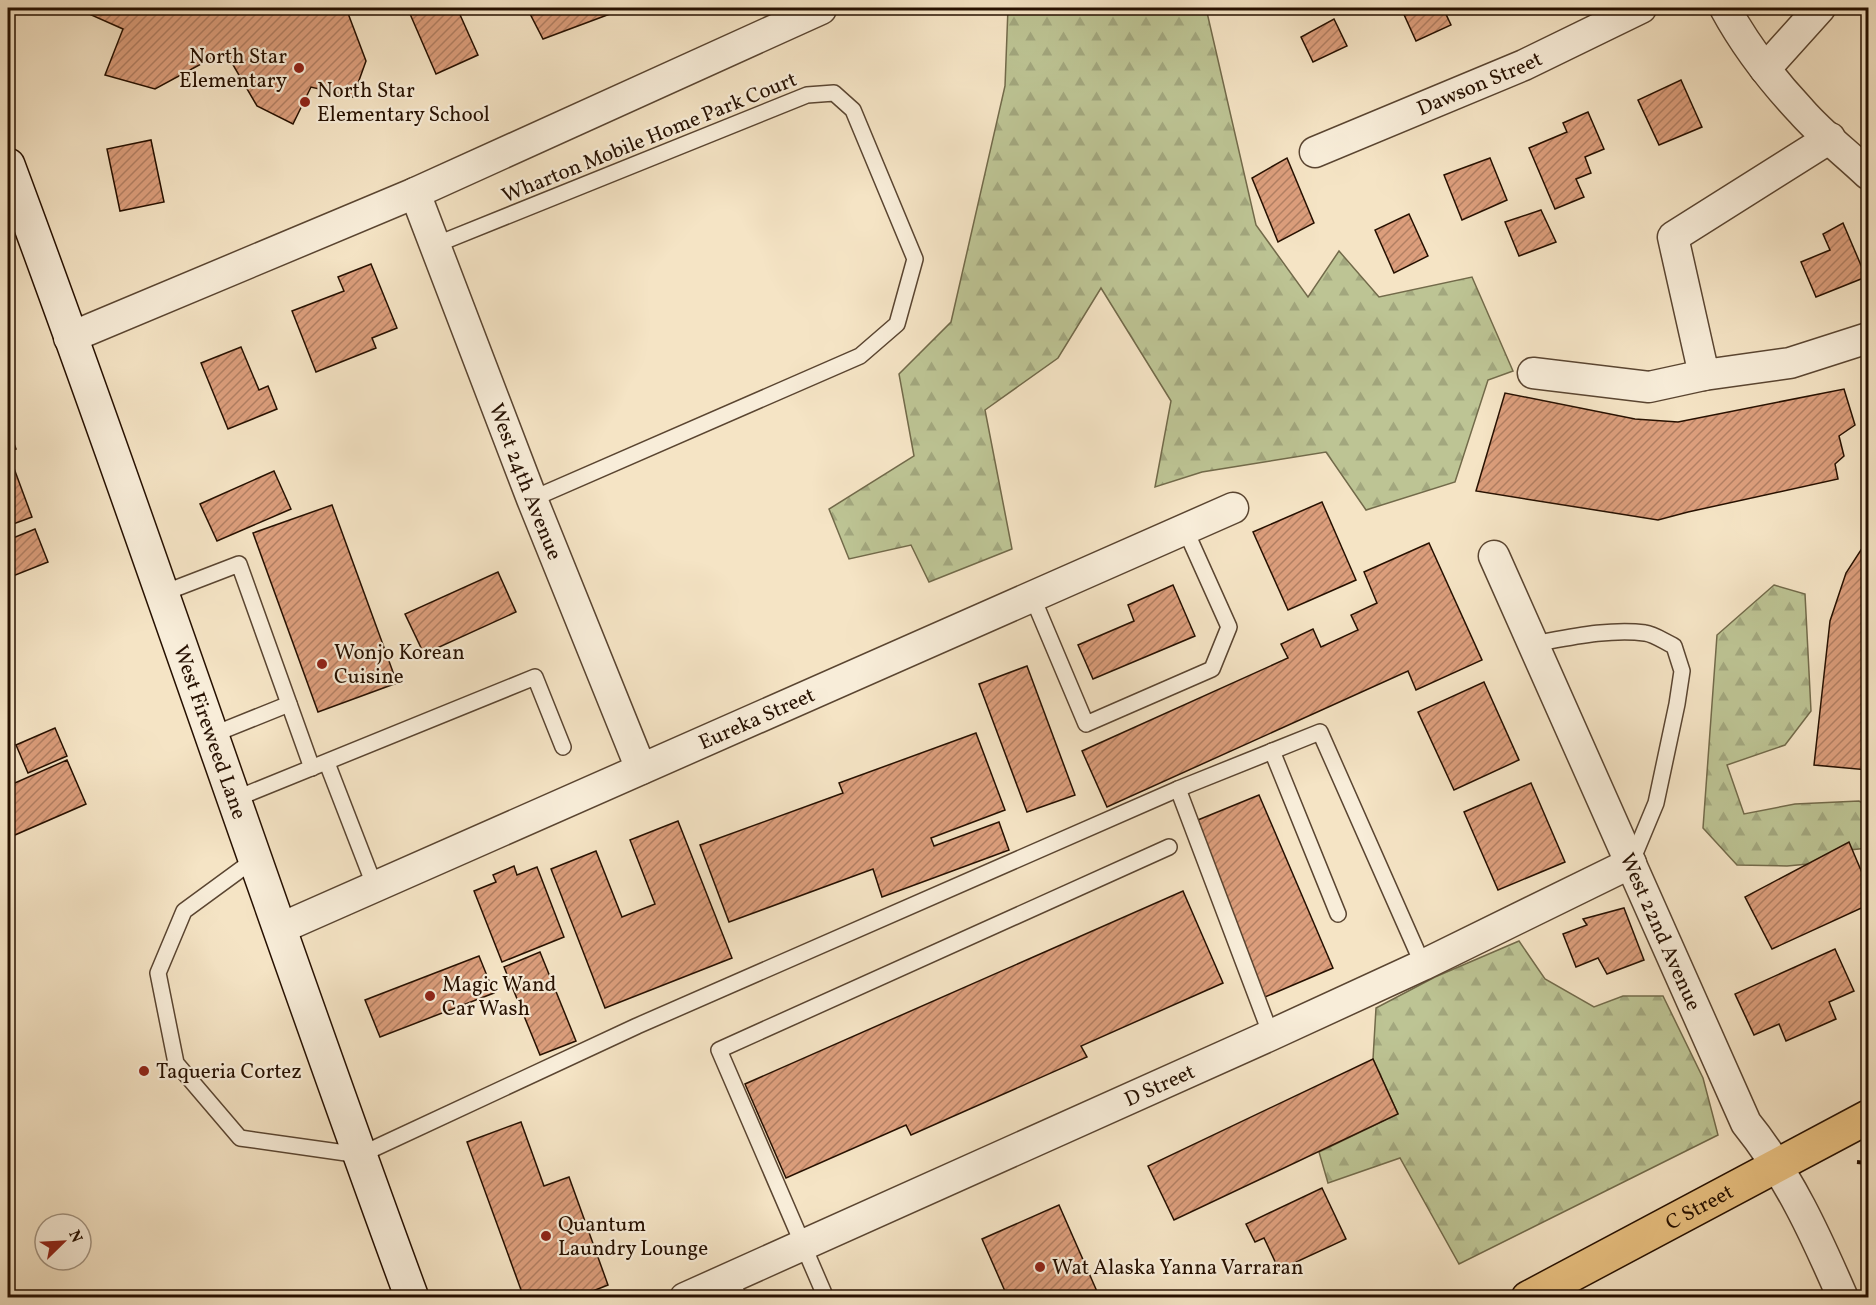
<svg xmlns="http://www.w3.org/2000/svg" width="1876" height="1305" viewBox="0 0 1876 1305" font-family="Vollkorn,serif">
  <defs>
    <pattern id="forest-firs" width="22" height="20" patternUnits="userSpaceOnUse" patternTransform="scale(1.5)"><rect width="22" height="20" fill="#bdc494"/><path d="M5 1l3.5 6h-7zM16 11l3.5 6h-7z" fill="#a2a77e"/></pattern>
    <pattern id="building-hatch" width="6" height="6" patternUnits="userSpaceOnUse" patternTransform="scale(1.5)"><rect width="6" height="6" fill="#dc9e7c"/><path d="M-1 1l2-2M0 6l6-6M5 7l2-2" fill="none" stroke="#b27f63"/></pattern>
  </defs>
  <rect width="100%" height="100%" fill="#f5e4c5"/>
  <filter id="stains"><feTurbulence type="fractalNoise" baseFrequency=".00333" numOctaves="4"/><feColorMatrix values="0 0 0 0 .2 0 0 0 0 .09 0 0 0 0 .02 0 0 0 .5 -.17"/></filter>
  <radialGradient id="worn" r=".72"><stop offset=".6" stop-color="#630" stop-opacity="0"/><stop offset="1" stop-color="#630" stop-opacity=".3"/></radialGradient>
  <g fill="url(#forest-firs)" stroke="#726a4a" stroke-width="1.5">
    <polygon points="1008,8 1206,8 1256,225 1308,297 1339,251 1379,297 1472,277 1513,371 1488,380 1455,482 1366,510 1326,452 1202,472 1155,487 1171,401 1101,288 1058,358 985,410 1012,549 929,582 911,545 849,559 829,509 914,456 899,374 951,322 1005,86"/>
    <polygon points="1774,585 1805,594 1811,711 1785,745 1727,765 1744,814 1795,804 1859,801 1868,806 1868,848 1840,851 1819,863 1787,866 1737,865 1703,828 1717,635"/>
    <polygon points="1519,941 1545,979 1594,1007 1623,996 1663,996 1703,1078 1718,1135 1459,1264 1400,1158 1328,1183 1319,1152 1398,1114 1373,1059 1376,1008 1435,977"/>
  </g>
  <g fill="url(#building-hatch)" stroke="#261000" stroke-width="1.5">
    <polygon points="93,8 346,8 366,61 353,97 311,87 293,124 257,106 225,51 155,89 105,75 123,29 89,14"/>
    <polygon points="425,8 457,8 478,55 436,74 410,14"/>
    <polygon points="527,8 626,8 543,39"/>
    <polygon points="1401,8 1443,8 1451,25 1416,41"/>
    <polygon points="1334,19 1347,46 1313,62 1301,37"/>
    <polygon points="1681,80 1702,127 1659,145 1638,100"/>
    <polygon points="1588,112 1604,149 1585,157 1591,173 1576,179 1584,197 1555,209 1529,148 1567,132 1563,123"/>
    <polygon points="151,140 164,202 120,211 107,149"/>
    <polygon points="1287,158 1314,223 1278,242 1252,178"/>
    <polygon points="1490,158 1507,200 1462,220 1444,175"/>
    <polygon points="1541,210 1556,242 1519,256 1505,222"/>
    <polygon points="1409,214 1428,256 1394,273 1375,230"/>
    <polygon points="1843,223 1866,277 1816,297 1801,262 1830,250 1823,234"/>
    <polygon points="371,264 397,328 372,338 376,348 316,372 292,311 344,291 338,277"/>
    <polygon points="241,347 259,390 268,386 277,409 228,429 201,363"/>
    <polygon points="1844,389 1855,425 1839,436 1844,456 1835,464 1838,479 1688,512 1658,520 1476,491 1505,393 1635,419 1678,422"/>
    <polygon points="8,427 16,449 8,452"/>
    <polygon points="12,463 32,517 8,526 8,464"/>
    <polygon points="274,471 291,509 217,541 200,504"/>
    <polygon points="1322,502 1356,580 1288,610 1253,532"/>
    <polygon points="332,505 397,683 318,712 253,533"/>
    <polygon points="35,529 48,562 8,578 8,540"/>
    <polygon points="1868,539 1868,770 1814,765 1830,621 1846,573"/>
    <polygon points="1429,543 1482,660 1416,690 1408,671 1107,807 1082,751 1288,658 1281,644 1313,629 1321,647 1358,630 1351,615 1377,603 1364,572"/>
    <polygon points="498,572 516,612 424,654 405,614"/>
    <polygon points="1173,585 1195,636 1093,679 1078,645 1134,621 1128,605"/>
    <polygon points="1027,666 1075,795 1027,812 979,684"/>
    <polygon points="1484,682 1519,760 1454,790 1418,712"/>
    <polygon points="55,728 67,756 28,773 16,745"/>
    <polygon points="976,733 1005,810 931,838 934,846 999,822 1009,850 882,897 873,869 729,922 700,845 843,793 839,783"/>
    <polygon points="67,760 86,804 8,838 8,786"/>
    <polygon points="1531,783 1565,862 1498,890 1464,812"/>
    <polygon points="1259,795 1333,968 1265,997 1193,822"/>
    <polygon points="678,821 732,958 605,1008 551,869 596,851 622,917 655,904 630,840"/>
    <polygon points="1849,842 1868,887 1868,905 1772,949 1745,897"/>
    <polygon points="514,866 517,875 537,867 564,937 502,962 474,891 496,882 493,875"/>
    <polygon points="1183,891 1223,983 1081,1046 1087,1057 911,1135 906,1125 786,1178 745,1084"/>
    <polygon points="1624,908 1644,960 1607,974 1598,958 1576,967 1563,934 1587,925 1583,919"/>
    <polygon points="1835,949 1854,991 1829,1002 1836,1019 1786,1041 1779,1024 1754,1035 1735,994"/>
    <polygon points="540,952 576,1041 540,1055 504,967"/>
    <polygon points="479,956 494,993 380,1037 365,1000"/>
    <polygon points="1373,1059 1398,1114 1174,1220 1148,1166"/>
    <polygon points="521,1122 544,1186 569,1177 608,1285 575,1298 524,1298 467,1142"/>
    <polygon points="1322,1188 1346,1239 1279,1270 1264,1238 1255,1242 1246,1224"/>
    <polygon points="1059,1205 1099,1296 1075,1298 1074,1295 1068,1298 1008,1298 982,1239"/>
  </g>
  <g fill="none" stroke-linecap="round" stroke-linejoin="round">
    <defs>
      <g id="lane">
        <polyline points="435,245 807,95 834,93 853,110 915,259 897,324 860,356 532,499"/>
        <polyline points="161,594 239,564 312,768"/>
        <polyline points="1032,596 1086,724 1212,669 1229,627 1185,529"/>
        <path d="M1533,644C1567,638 1610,628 1645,633C1654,634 1665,642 1674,646L1682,671L1677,704L1656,803L1631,863"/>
        <polyline points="212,735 289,704"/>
        <polyline points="1272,751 1338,914"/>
        <polyline points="327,763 375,887"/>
        <polyline points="1178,789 1271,1035"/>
        <polyline points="235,799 535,677 563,747"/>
        <polyline points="255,859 184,911 158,973 176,1063 240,1138 360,1155 637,1026 1178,789 1320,732 1423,965"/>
        <polyline points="730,1277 739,1298"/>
        <polyline points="826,1298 719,1050 1169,847"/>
      </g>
      <g id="street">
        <path d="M1725,8C1745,45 1772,80 1801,111C1821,134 1846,153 1868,174"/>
        <polyline points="1765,69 1820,8"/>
        <polyline points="1830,138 1673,237 1704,375 1790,363 1868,338"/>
        <path id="s1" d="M1315,152L1524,65L1641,8"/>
        <path id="s2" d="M415,193L532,499L641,769"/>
        <polyline points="69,338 415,193 821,9"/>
        <polyline points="1533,373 1649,387 1704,375"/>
        <path id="s3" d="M1494,556L1746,1123C1789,1176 1816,1236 1843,1298"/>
        <path id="s4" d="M279,929L1233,508"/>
        <path id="s5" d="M685,1298L1271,1035L1423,965L1631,863"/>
      </g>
      <g id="secondary">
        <path id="s6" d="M8,165C148,541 273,922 412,1298"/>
      </g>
      <g id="primary">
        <path id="s7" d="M1528,1298L1868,1117"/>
      </g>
    </defs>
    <use href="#lane" stroke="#5a4531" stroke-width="18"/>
    <use href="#street" stroke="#5a4531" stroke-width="33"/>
    <use href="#secondary" stroke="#261000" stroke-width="36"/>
    <use href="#primary" stroke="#261000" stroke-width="36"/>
    <polyline stroke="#261000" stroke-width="4" stroke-dasharray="4.5 3" stroke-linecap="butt" points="1857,1162 1868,1163"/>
    <use href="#lane" stroke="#f8edd9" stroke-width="15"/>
    <use href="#street" stroke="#f8edd9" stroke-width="30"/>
    <use href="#secondary" stroke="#f8edd9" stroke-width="33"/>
    <use href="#primary" stroke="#eac282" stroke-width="33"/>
  </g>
  <g fill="#8f2418" stroke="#f8edd9" stroke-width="2">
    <circle cx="299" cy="68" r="6"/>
    <circle cx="305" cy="102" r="6"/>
    <circle cx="322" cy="664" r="6"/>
    <circle cx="430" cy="996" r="6"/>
    <circle cx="144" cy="1071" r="6"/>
    <circle cx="546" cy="1236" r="6"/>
    <circle cx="1040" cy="1267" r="6"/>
  </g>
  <g text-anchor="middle" stroke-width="4.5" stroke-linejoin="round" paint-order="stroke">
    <g font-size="21" fill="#261000" stroke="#f8edd9" text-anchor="start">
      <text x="287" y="63" text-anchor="end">North Star<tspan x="287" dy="24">Elementary</tspan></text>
      <text x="317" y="97">North Star<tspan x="317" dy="24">Elementary School</tspan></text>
      <text x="334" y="659">Wonjo Korean<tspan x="334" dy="24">Cuisine</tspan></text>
      <text x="442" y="991">Magic Wand<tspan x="442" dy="24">Car Wash</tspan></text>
      <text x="156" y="1078">Taqueria Cortez</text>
      <text x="558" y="1231">Quantum<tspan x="558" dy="24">Laundry Lounge</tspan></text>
      <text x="1052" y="1274">Wat Alaska Yanna Varraran</text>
    </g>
    <g font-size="21" fill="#261000" stroke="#f8edd9">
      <text dy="7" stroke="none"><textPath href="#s1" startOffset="178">Dawson Street</textPath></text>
      <text transform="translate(649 137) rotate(-22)" y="7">Wharton Mobile Home Park Court</text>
      <text dy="7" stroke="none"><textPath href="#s2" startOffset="309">West 24th Avenue</textPath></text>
      <text dy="7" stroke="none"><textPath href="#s4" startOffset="522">Eureka Street</textPath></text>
      <text dy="7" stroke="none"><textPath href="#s6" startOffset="602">West Fireweed Lane</textPath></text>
      <text dy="7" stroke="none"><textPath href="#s3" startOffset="411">West 22nd Avenue</textPath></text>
      <text dy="7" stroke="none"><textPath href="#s5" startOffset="520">D Street</textPath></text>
      <text dy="7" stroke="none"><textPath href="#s7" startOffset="194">C Street</textPath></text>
    </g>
  </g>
  <rect width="1876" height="1305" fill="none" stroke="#f5e4c5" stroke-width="30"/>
  <rect x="9" y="9" width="1858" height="1287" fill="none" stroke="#261000" stroke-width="3"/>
  <rect x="15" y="15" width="1846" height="1275" fill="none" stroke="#261000" stroke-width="1.5"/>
  <g transform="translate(63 1242) rotate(66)"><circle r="28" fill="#f8edd9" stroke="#a49582" stroke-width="1.5"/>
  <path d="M0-4.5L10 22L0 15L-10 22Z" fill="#8f2418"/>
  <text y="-9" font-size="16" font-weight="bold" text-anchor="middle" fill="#261000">N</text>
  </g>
  <rect width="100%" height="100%" filter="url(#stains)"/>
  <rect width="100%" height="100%" fill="url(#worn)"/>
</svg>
